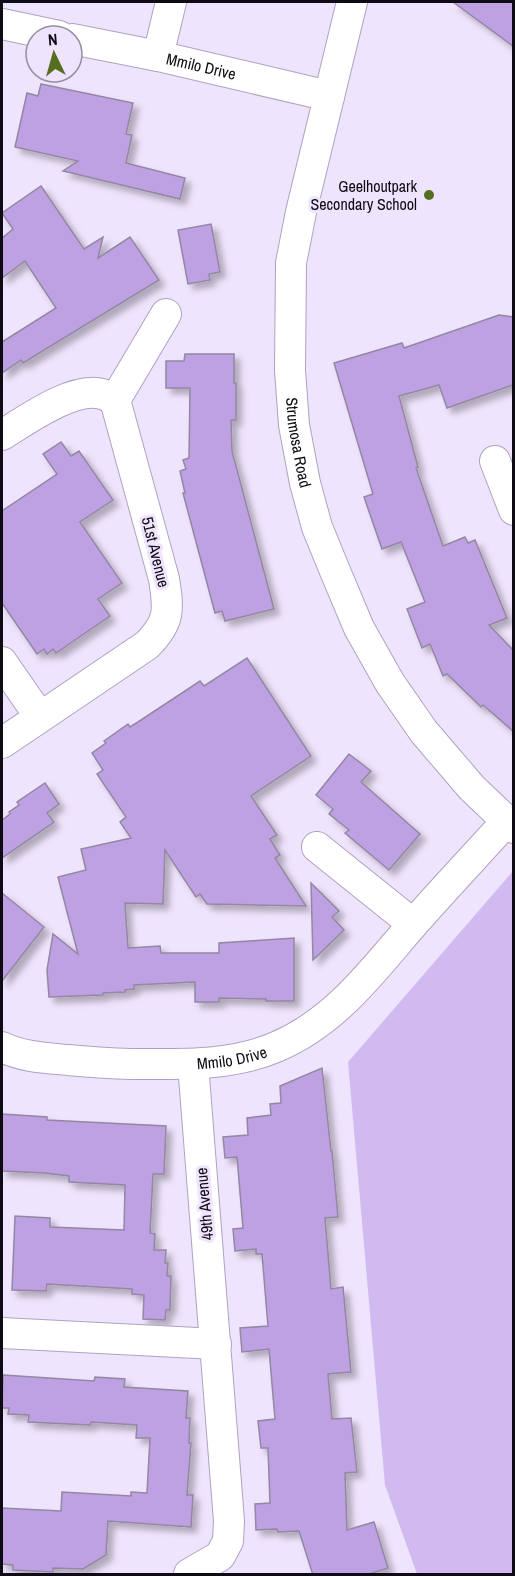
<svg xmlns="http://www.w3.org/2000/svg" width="515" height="1576" viewBox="0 0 515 1576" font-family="'Archivo Narrow',sans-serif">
  <defs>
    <filter id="shadow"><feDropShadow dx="5.5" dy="5.5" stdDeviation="3" flood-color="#0004"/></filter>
  </defs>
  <rect width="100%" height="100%" fill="#efe4fd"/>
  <polygon fill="#d1baf0" points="513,871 513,1574 417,1574 385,1485 348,1062"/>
  <g fill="#bea1e2" stroke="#9387a2" stroke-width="1.5" filter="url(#shadow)">
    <polygon points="453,2 513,2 513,46"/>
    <polygon points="41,84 133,103 126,134 132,135 126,163 185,178 180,199 63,171 78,161 15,147 27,93 38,96"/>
    <polygon points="41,186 84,249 103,237 98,258 130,237 159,280 23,363 21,360 2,373 2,342 56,308 25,261 2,278 2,238 13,229 2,213"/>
    <polygon points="211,224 220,272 209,274 210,280 188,284 178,230"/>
    <polygon points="499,315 513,317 513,385 447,408 439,385 399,396 418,467 416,468 443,546 465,537 468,543 475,540 507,618 489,625 513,650 513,731 483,705 481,707 447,674 443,676 430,644 422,648 407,609 425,602 401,542 382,549 364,497 373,494 334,363 402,343 404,348"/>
    <polygon points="185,354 234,354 234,383 236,383 236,420 231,420 232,451 274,609 225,621 222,611 215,613 183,493 185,493 180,471 186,469 183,460 189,458 190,388 166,388 166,361 184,361"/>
    <polygon points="61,442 71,456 79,451 113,500 80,522 122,583 98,599 110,616 56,653 53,649 47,654 44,649 37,654 2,603 2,511 57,474 43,454"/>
    <polygon points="247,658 311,756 251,796 277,835 270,839 280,855 275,858 306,906 207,904 200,894 196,897 165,850 163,904 125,903 128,948 160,946 161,953 219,953 219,943 294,938 294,1001 266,1001 266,999 219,998 219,1002 195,1002 195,982 134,985 134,989 125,990 125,992 103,993 103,995 49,997 47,970 53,934 78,954 58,877 86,870 81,849 131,838 120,822 126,817 97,774 103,770 92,753 106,743 104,741 128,724 130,727 138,722 200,681 204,686"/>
    <polygon points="349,754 371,771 361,782 420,834 389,870 345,833 349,830 329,814 333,809 316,795"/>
    <polygon points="45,783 59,804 47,813 54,822 2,858 2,820 10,814 9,812 19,805 17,802"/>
    <polygon points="311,883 339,911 332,917 344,930 313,960"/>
    <polygon points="2,893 44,927 2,981"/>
    <polygon points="322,1068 331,1151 332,1151 338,1217 325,1218 331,1289 343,1287 351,1372 328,1374 332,1419 351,1418 357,1472 345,1473 347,1530 374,1522 388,1568 366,1575 313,1575 299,1531 278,1532 277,1529 256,1530 255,1504 270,1503 268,1448 261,1448 258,1421 275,1419 269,1349 242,1352 240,1328 268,1326 262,1254 256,1254 256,1249 235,1251 233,1229 243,1228 237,1157 225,1158 223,1137 248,1135 247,1118 271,1115 270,1104 281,1103 280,1086"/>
    <polygon points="2,1114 47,1117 47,1120 166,1126 164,1174 153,1174 150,1233 155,1234 154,1250 166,1250 165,1263 168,1263 167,1276 171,1276 170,1310 166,1310 165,1320 143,1319 144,1295 132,1294 132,1289 47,1284 46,1291 12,1290 15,1216 50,1218 50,1227 124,1230 125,1185 69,1182 69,1176 45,1173 2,1171"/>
    <polygon points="3,1375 94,1381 95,1377 125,1379 124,1387 188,1391 186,1418 190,1418 189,1443 191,1443 187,1495 193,1495 191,1527 108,1521 106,1555 83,1569 53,1568 53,1572 13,1570 13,1565 2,1564 2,1508 61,1511 62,1492 131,1496 131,1492 147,1493 150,1438 136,1438 137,1425 91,1422 90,1425 28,1422 29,1415 8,1414 9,1408 2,1408"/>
  </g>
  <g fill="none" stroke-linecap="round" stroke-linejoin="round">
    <defs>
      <g id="street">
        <path id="s1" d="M352,2L301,212L291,263L290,370L294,425L305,483L317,527L335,571L359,628L390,683L424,732L472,788L514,828"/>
        <polyline points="2,24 59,36"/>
        <path id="s2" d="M72,39L158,56L329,96"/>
        <polyline points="158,56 171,2"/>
        <path d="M2,435C25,421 73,386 102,394C106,395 111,398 115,400"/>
        <polyline points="495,461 514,510"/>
        <polyline points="2,662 40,717"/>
        <path d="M2,743L147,645C170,622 169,610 164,579L115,400L166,314"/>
        <polyline points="317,847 413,924"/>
        <path id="s3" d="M2,1047C22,1057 46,1058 68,1060C91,1062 114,1064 137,1064C183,1064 232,1066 276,1047C336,1022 373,970 414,923C444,889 475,856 506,822"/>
        <polyline points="2,1333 216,1344"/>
        <polyline points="189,1574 220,1556 228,1541 229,1521 193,1064"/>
      </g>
    </defs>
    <use href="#street" stroke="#afa2bf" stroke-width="32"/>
    <use href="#street" stroke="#fff" stroke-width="30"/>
  </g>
  <circle fill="#566e1f" stroke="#efe4fd" stroke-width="2" cx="429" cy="195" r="6"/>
  <g text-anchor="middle" stroke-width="6" stroke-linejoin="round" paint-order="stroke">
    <g font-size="16" fill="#0f0b14" stroke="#efe4fd">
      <text dy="6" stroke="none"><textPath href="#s2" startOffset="132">Mmilo Drive</textPath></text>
      <text dy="6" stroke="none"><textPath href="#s1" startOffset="448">Strumosa Road</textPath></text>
      <text transform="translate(156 552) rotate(76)" y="6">51st Avenue</text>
      <text dy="6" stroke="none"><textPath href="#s3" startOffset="232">Mmilo Drive</textPath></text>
      <text transform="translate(204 1204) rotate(-95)" y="6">49th Avenue</text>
    </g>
    <g font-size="16" fill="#0f0b14" stroke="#efe4fd" text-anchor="end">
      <text x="417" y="192">Geelhoutpark<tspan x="417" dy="18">Secondary School</tspan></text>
    </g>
  </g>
  <rect width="515" height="1576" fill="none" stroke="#0f0b14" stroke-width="6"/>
  <g transform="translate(54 54) rotate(355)"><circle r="28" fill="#efe4fd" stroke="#958da0" stroke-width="1.5"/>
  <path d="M0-4.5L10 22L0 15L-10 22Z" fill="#566e1f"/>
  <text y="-9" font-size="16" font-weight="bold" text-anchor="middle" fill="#0f0b14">N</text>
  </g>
</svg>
